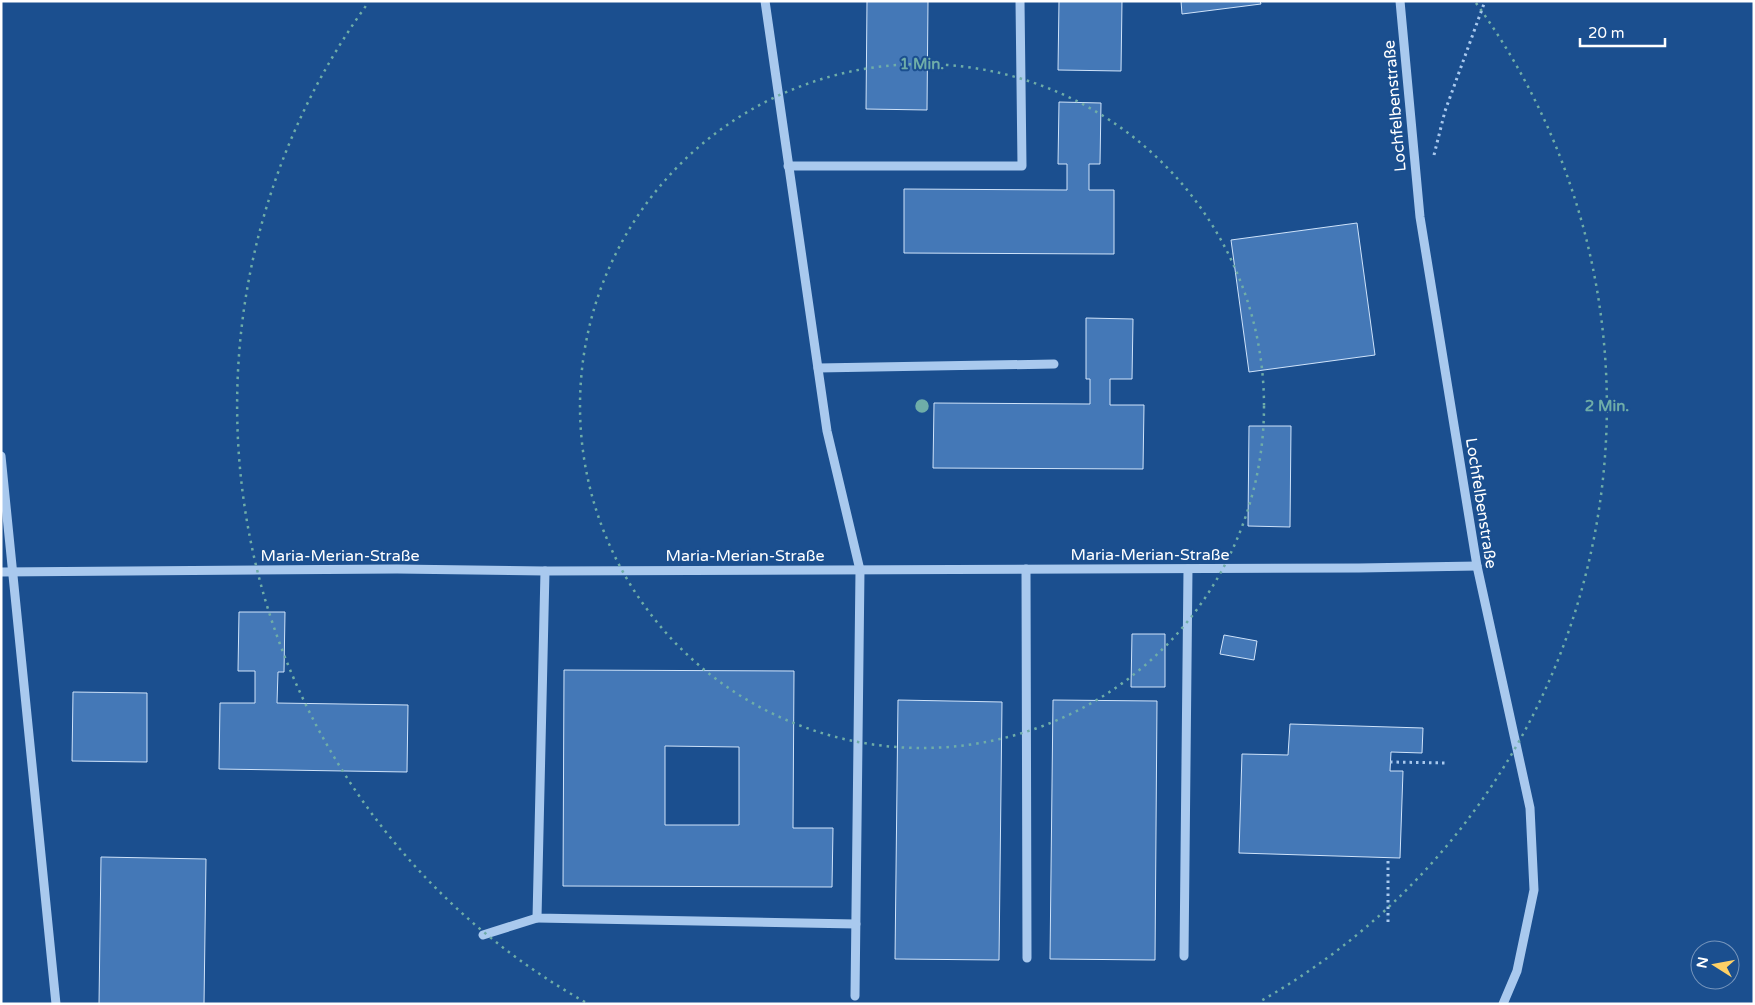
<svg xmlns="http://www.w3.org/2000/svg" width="1755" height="1005" viewBox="0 0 1755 1005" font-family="'Varela Round',sans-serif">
  <rect width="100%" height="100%" fill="#1b4f8f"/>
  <g fill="#4478b7" stroke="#cfe3fa" fill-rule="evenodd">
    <polygon points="867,1 928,1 927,110 866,109"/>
    <polygon points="1059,1 1122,1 1121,71 1058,70"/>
    <polygon points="1181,1 1260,1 1261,4 1182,14"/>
    <polygon points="1059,102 1101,103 1100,164 1089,164 1089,190 1114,190 1114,254 904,253 904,189 1067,190 1067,164 1058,164"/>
    <polygon points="1357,223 1375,355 1249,372 1231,240"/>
    <polygon points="1086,318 1133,319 1132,379 1110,379 1110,405 1144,405 1143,469 933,468 934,403 1090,404 1090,379 1086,379"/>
    <polygon points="1249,426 1291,426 1290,527 1248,526"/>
    <polygon points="239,612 285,612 284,672 278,672 277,703 408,705 407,772 219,769 220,703 255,703 255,671 238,671"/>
    <polygon points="1132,634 1165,634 1165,687 1131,687"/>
    <polygon points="1224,635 1257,641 1254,660 1220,654"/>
    <path d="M564,670L794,671L793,828H833L832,887L563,886ZM665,746L739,747V825H665Z"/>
    <polygon points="73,692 147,693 147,762 72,761"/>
    <polygon points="898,700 1002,702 999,960 895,959"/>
    <polygon points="1053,700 1157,701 1155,960 1050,959"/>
    <polygon points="1290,724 1423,728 1422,753 1391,752 1390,771 1403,771 1400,858 1239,853 1242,754 1288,755"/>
    <polygon points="101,857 206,859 204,1004 99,1004"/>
  </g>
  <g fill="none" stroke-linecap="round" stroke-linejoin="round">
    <g stroke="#a9c9ee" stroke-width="3" stroke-dasharray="2.5 4" stroke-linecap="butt">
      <polyline points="1434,155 1445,111 1485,1"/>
      <polyline points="1390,762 1447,763"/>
      <polyline points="1388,922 1388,858"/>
    </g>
    <g stroke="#a9c9ee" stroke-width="9">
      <polyline points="765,1 827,431 860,570 855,996"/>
      <polyline points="1400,1 1420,217 1477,566 1530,808 1534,890 1517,971 1503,1004"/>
      <polyline points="788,166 1022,166 1020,1"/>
      <polyline points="818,368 1054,364"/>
      <polyline points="1,456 56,1004"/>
      <polyline points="1026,569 1027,958"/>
      <polyline points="545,571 537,918 856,924"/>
      <polyline points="1,572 397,569 545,571 1359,568 1477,566"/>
      <polyline points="483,935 537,918"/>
      <polyline points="1184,956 1188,569"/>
    </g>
  </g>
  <g fill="none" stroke="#6fada8" stroke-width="2.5" stroke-dasharray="2.5 5">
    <circle cx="922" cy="406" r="342"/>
    <path d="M585 1002A685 685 0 0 1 368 3M1476 3A685 685 0 0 1 1259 1002"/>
  </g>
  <g text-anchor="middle" stroke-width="4" stroke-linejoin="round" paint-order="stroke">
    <g font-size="16" fill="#fff" stroke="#1b4f8f">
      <text transform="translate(1394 106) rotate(-95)" y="6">Lochfelbenstraße</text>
      <text transform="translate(1482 503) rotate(81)" y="6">Lochfelbenstraße</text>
      <text x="1150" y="560">Maria-Merian-Straße</text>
      <text x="340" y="561">Maria-Merian-Straße</text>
      <text x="745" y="561">Maria-Merian-Straße</text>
    </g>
  </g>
  <circle cx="922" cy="406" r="8" fill="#6fada8" stroke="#1b4f8f" stroke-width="2.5"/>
  <g font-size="15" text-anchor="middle" font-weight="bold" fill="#6fada8" stroke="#1b4f8f" stroke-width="4" stroke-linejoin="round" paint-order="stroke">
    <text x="922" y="69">1 Min.</text>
    <text x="1607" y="411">2 Min.</text>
  </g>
  <rect width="1755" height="1005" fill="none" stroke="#ffffff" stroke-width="5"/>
  <g transform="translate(1715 965) rotate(281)"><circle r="24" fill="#1b4f8f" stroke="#7695bc"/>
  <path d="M0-4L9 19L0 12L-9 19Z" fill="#ffd166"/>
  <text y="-8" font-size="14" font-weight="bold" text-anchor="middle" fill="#ffffff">N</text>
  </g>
  <path d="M1580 38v8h85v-8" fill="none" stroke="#ffffff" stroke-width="2.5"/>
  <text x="1588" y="38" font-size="15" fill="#ffffff" stroke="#1b4f8f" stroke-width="4" paint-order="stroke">20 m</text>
</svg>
